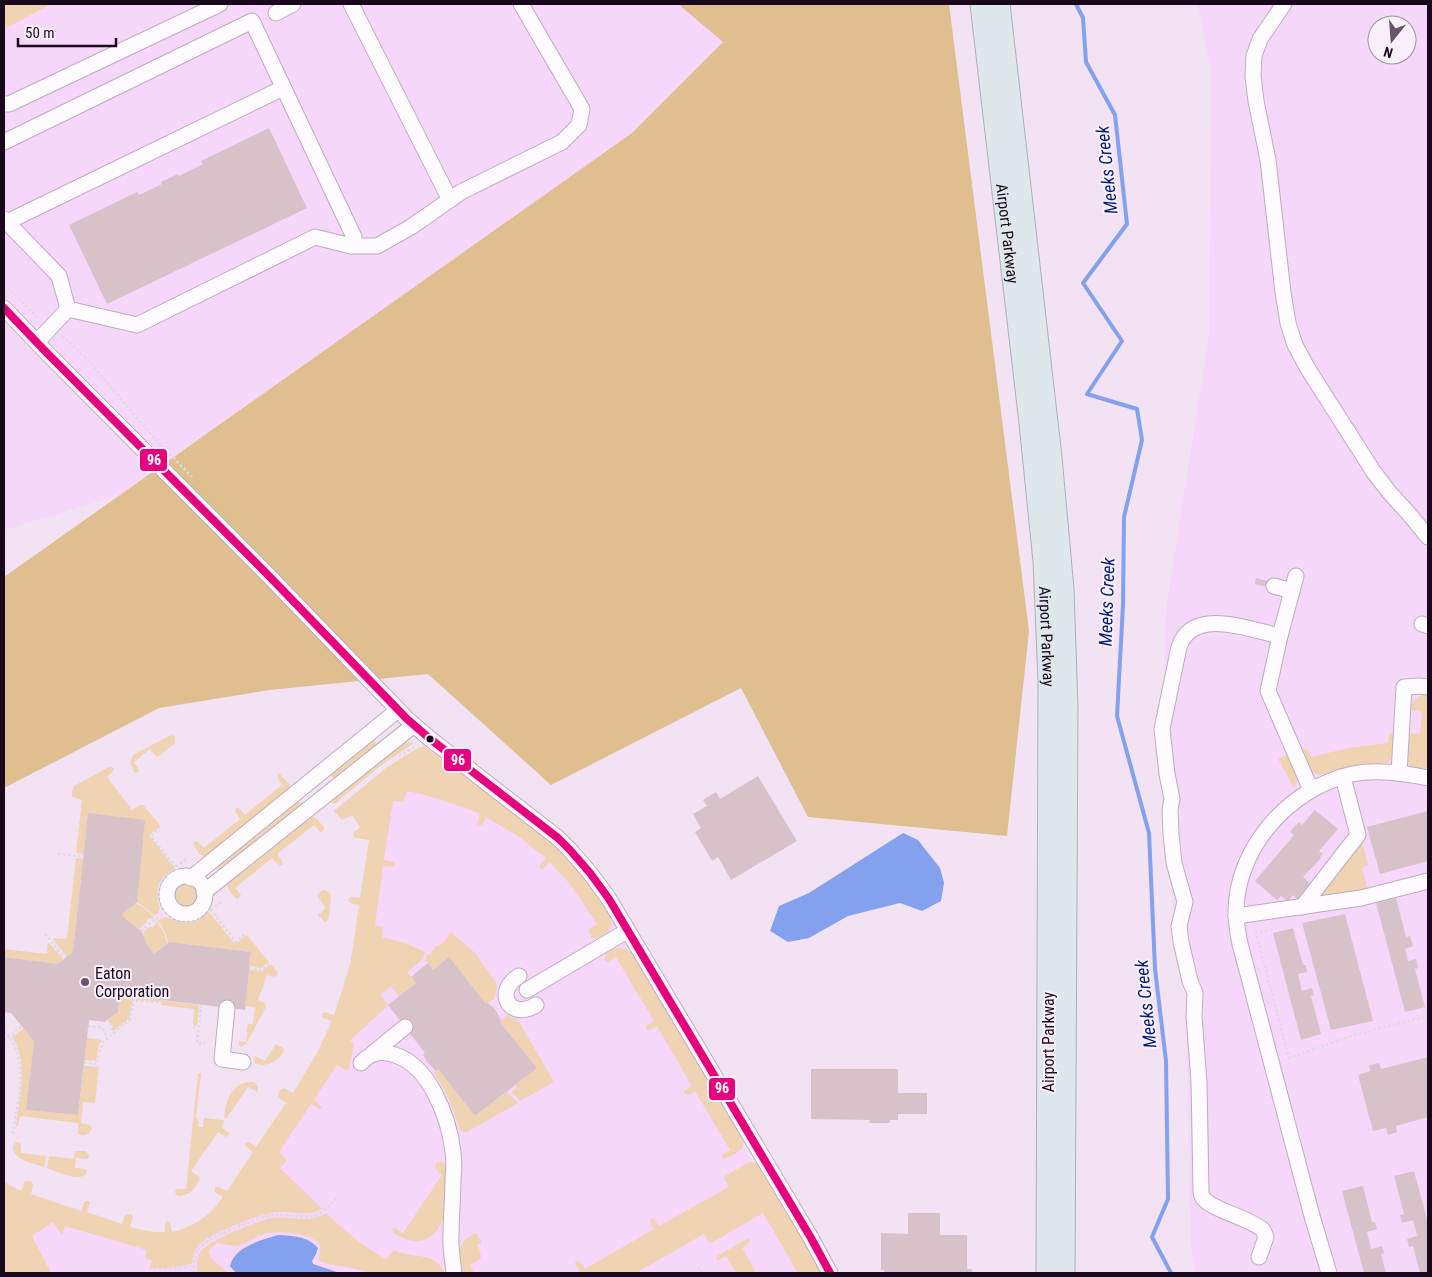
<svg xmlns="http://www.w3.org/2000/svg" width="1432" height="1277" viewBox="0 0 1432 1277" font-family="'Roboto Condensed',sans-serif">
  <rect width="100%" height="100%" fill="#f2e2f4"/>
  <g fill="#f6d6fa" fill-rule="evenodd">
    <polygon points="52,4 678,4 723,42 632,133 119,495 4,530 4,29"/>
    <path d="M1198,4H1428V1273H1196L1191,1245L1187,1011V1004L1193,997L1190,994L1184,989V986L1175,924L1156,726L1165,688V643L1167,603L1209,336L1211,69ZM1377,25H1407V55H1377Z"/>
    <polygon points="390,776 494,804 602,893 628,950 763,1181 605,1273 25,1273 4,1209 165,1251 238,1209 337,1038"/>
    <polygon points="760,1200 802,1273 630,1273"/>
  </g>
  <g fill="#efd3b3">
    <polygon points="4,4 52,4 4,29"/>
    <path d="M1428,693V769L1413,767L1409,765L1407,760L1409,734L1420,733L1422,712L1412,710L1410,708C1414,699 1419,695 1428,693Z"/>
    <path d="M1391,733L1394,735C1393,744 1396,758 1387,763L1356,765L1319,775C1308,772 1306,760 1302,751L1304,749H1307L1311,757L1349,748L1388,743L1389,734Z"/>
    <polygon points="171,735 174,736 175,737 175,743 173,745 159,756 156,756 150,749 134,762 139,770 137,773 134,772 130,762 133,755"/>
    <polygon points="372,740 376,742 377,745 335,779 332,777 332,773"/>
    <polygon points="409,742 414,743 380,766 336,803 331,803 333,799 400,744"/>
    <path d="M424,746L538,831C562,851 582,873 599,898C603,904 609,911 611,918C612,924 610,929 606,933C602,936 598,938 592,938L588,930L597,924L570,884L550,862L543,869L540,868V865L546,858L519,837L486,817L482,825H478L477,823L480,814C456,804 432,796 407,791L403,802L393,801L384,860L394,862L395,864V867L383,866L375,925L383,927L382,937L405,943L425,952L423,959L407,972L416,983L399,996L391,986L380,995L388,1005L350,1041L354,1044L349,1069L345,1070L337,1065L314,1100L321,1106L322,1108L319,1109L311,1104L279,1152L287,1160L280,1168L322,1209C304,1218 294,1210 276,1212C260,1214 208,1234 198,1246C194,1251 193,1258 192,1264L165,1268H150L152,1260L145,1258L147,1250L65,1226L62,1235L53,1222L32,1236L51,1273H4V1182L21,1191L25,1181H31L33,1184L31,1194L81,1211L85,1201H89L90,1202L87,1212L122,1224L125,1215L131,1214L133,1217L130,1227C142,1230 152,1233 165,1232V1224L167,1221L170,1223L172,1232C194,1227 211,1215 223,1197L215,1192V1188L218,1187L227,1191L253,1152L245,1146V1143L249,1142L256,1147L286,1103L278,1097L280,1090L284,1088L293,1093L317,1053L332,1021L323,1018L322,1014L325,1012L334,1015L344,985L351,960L359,905L350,903L348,899L351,897L360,898L369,840L356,838L353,836L354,832L360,827L352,815L342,820L334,811L386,768L416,749Z"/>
    <path d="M1288,755C1293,766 1302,778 1294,788L1278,759Z"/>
    <path d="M109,767L114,768V770L107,777L132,810L140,805H143L159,824L160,826L149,835L174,867V869C154,881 157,891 160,910L155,916L143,906L136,902L88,814L84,854L76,853L82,800L72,797V791L74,786Z"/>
    <path d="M279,773L290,785V789L206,857C200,856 194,848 193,842L197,841L204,848L240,819L235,811L236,808H239L245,815L282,785L277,777Z"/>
    <polygon points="297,801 301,803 302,806 220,871 217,870 215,866"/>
    <path d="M310,815L316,818L324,827L323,832H320L314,825L277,854L283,862L282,865H279L272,858L235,888L241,895L238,899C233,897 227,889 227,883Z"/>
    <polygon points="1362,841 1368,865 1362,868 1368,890 1318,900 1316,896"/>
    <polygon points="76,858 83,859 73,952 67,957 55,942 53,938 67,939"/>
    <circle cx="185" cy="895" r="12"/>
    <polygon points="325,890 329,892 331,895 329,918 327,921 325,922 318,915 326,908 317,896 321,891"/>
    <polygon points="135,903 143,907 154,917 152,919 150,918 147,920 147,922 139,929 127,920 122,914"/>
    <path d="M208,912L210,913L235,944L247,935L269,962L261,968L250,966L251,952L168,942L165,932L158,920L165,917C183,923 193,928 208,912Z"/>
    <polygon points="157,921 164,933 167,943 154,954 148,946 142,933 151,926 152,927 156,924 155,923"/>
    <polygon points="451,932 475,953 497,984 495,998 486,1004 449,958 433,970 425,960 428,954 430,955 435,947 442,944"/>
    <polygon points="48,943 51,945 64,960 58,964 4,957 4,949 47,954"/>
    <path d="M617,948L626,949L632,953L743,1140C745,1151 733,1155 725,1159L722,1158V1155L730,1150L695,1091L688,1095L684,1094V1091L692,1086L657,1026L649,1030L646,1029V1026L654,1021L616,957L608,962L605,961C603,953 611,951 617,948Z"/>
    <polygon points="271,964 277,972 278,975 275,977 267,975 258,1000 265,1003 266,1007 246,1044 241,1047 239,1045 239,1041 246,1042 248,1024 253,1024 255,1007 245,1006 249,970 262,971"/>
    <polygon points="120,995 199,1005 197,1026 193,1025 194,1009 161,1005 161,1002 133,999 129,1018 113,1031 111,1029 113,1027 107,1020 118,1012"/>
    <polygon points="507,1015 518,1020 554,1082 520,1101 512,1092 517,1088 515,1085 537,1068 500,1022"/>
    <path d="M24,1028L34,1041L27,1110L78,1115L84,1066L99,1067L95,1103L83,1102L81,1123L91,1125L92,1129C89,1134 84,1137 78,1134V1123L20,1116L18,1126L16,1127C19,1101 29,1060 12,1037Z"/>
    <polygon points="87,1038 102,1040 99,1045 96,1061 84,1060"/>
    <path d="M276,1044L283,1048L284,1051C279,1061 266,1068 255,1063L254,1059L255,1056L265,1061Z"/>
    <polygon points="438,1069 475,1116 507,1092 518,1103 467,1132 463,1132 460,1130 448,1097 434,1072"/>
    <path d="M198,1073H201L196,1118L199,1121L198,1127H203L204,1118L222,1120L225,1121L221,1127L230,1134L226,1137L218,1132L191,1171L199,1177C199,1186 189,1196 179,1196L176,1195L175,1191L177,1189H186Z"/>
    <path d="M254,1082L258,1086V1092L248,1087L226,1119L224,1118C226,1099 232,1081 254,1082Z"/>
    <path d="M17,1142L21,1144V1153L46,1156L44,1167C34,1163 15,1161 13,1148L14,1144Z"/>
    <path d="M75,1151H85L89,1155L88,1159L76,1158L75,1168L85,1169L87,1171C83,1185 57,1171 47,1168L49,1156L74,1159Z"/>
    <path d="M437,1162H440L444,1163L447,1169L443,1218C438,1237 420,1247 401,1237C397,1235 394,1234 392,1230L395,1228L403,1233L442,1175L437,1171L435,1167Z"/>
    <polygon points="752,1162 758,1164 762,1171 816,1261 822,1273 798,1273 763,1213 711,1243 709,1243 704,1234 636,1273 577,1273 580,1271 575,1264 576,1261 579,1261 585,1269 654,1229 650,1222 651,1218 654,1219 659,1226 729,1187 724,1179 725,1176 748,1163"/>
    <path d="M326,1213C344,1231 364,1247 386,1259L394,1250C412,1259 435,1251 445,1273H369L356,1269L328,1264L318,1260L321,1247C313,1232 284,1231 268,1233C258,1234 249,1243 240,1245C232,1247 224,1244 217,1243L209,1251L211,1258L214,1261L229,1273H197C197,1265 196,1257 201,1251C208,1241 259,1220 272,1218C292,1215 306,1225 326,1213Z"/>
    <path d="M474,1234H477L482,1243L477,1245L480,1251L481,1257L479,1260L470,1265L474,1273H462C461,1254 454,1245 474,1234Z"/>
    <polygon points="747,1239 749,1239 750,1242 742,1248 756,1273 736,1273 726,1256 719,1260 716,1260 717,1256"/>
  </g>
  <polygon fill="#dfbe90" points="678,4 949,4 1029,631 1007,836 808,817 741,688 551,785 428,674 270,690 159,708 4,788 4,577 632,133 723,42"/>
  <g fill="#83a1ec">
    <polygon points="903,833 918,840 940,868 944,883 941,901 922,911 900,903 848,916 809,938 788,942 770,931 779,906 809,893"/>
    <path d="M278,1235C292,1236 308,1236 318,1248L316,1254L312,1261L313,1264L340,1273H236L230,1266C234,1247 261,1240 278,1235Z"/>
  </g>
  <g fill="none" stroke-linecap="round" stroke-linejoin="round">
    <polyline stroke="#83a1ec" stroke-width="4" points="1076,4 1083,18 1086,62 1115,115 1127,224 1083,283 1122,341 1087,394 1137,409 1142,440 1124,517 1123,605 1117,716 1149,833 1155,969 1166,1061 1168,1199 1152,1237 1171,1273"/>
  </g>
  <g fill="#d8c2ca">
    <polygon points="269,128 307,208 107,304 69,225 137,192 139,195 162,184 161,182 178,174 179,176 203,164 201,161"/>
    <polygon points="1256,578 1268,581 1267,587 1255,584"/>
    <polygon points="758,776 797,841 731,880 718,857 712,861 695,832 701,828 693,814 707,806 703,800 716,792 720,799"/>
    <polygon points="1315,810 1338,829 1319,851 1323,854 1320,857 1321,858 1303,877 1313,886 1300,902 1293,895 1288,901 1281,896 1277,900 1255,881 1294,835 1290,832 1299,822 1302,825"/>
    <polygon points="1428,811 1428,861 1380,874 1367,827"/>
    <polygon points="88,813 145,820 137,902 122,914 127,920 141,931 148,946 154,954 169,942 251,952 245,1010 120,995 118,1012 107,1020 105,1022 89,1020 78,1115 26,1110 34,1041 11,1013 4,1012 4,957 58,964 73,952"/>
    <polygon points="1396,898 1406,937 1410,936 1413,946 1405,949 1408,961 1416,959 1418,968 1415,969 1425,1007 1405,1012 1376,903"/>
    <polygon points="1345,914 1373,1021 1331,1030 1302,923"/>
    <polygon points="1293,928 1303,965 1306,965 1307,972 1298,974 1302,991 1312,988 1314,995 1311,996 1321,1034 1301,1040 1273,933"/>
    <polygon points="449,957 486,1004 487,1003 489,1004 495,1009 501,1020 500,1022 537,1068 475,1116 438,1069 436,1071 427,1062 423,1054 425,1053 388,1005 416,983 411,977 428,963 433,970"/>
    <polygon points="1428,1057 1428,1117 1396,1126 1397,1132 1388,1135 1386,1128 1373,1131 1358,1075 1370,1071 1369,1065 1379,1063 1381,1069"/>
    <polygon points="811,1069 898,1069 898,1093 927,1093 927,1114 898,1114 898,1120 890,1120 890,1123 869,1123 870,1120 811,1119"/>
    <polygon points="1414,1171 1428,1223 1428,1273 1420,1273 1413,1246 1409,1247 1407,1239 1417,1236 1413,1220 1402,1223 1400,1215 1404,1214 1394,1176"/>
    <polygon points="1363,1186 1372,1222 1375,1222 1377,1229 1367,1232 1371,1249 1382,1246 1384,1253 1381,1254 1386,1273 1364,1273 1342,1191"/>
    <polygon points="908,1213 940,1213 940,1235 967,1235 967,1269 972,1269 972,1273 884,1273 884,1270 881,1270 881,1233 908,1234"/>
  </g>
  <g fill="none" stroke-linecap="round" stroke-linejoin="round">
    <defs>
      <g id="minor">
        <polyline points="351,4 450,200"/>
        <polyline points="1284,4 1260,39 1254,56 1253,76 1256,101 1268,160 1283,292 1288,323 1295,345 1308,369 1373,471 1389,492 1410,515 1428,537"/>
        <polyline points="276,13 293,4"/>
        <polyline points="4,104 9,104 220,4"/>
        <polyline points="4,142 252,21 354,237 351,246 315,237 137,325 68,309 37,342"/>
        <polyline points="4,219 59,276 68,309"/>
        <polyline points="7,222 283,88"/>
        <polyline points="351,246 377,246 411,227 461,192 562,142 579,125 582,109 521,4"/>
        <polyline points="4,308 45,351 269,576 407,719 429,738 558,838 570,850 590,873 609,899 811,1238 830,1273"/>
        <polyline points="1296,576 1280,636 1268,691 1311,790"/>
        <polyline points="1274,586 1292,591"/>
        <polyline points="1422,624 1428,626"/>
        <polyline points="1399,773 1404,687 1419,686 1428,687"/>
        <circle cx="186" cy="895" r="19"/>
        <polyline points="191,878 398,710"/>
        <polyline points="204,892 414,725"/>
        <polyline points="1302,907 1358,835 1343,777"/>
        <polyline points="1236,916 1361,898 1428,881"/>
        <path d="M519,976C493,992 510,1021 536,1005"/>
        <polyline points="527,990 627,931"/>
        <polyline points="227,1008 222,1059 243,1062"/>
        <polyline points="373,1053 405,1027"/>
        <path d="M361,1063C371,1052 381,1050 395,1055C430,1066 449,1118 453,1152C454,1160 454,1170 453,1178C453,1197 451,1216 451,1235C450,1248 453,1261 454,1273"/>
        <path d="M1259,1257L1266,1237L1263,1230C1250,1218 1212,1210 1203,1198C1201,1195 1201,1194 1201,1190L1199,1082L1194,1016L1195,993L1190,981L1181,942L1179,926L1185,902L1174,863L1171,834L1170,810L1172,799L1167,774L1162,729L1179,647C1193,606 1250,630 1280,636"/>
        <path d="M1329,1273L1312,1216L1240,944C1238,934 1236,924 1236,914C1235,848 1290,788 1352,774C1377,769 1403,773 1428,778"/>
      </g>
      <g id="highway">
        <path id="s1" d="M981,4L1030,423L1044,561L1049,681L1047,1273"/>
        <polyline points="999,4 1051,457 1063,589 1067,708 1064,1273"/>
      </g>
    </defs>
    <use href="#minor" stroke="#bcacbe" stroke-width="17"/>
    <use href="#highway" stroke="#acb0ba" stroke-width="23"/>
    <g stroke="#dfdae0" stroke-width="2.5" stroke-dasharray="2.5 2.5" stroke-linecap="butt">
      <polyline points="4,284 39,319"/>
      <polyline points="62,336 86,358 156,440 192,477"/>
      <polyline points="399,756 416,746"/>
      <path d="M160,827L151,836L176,867L177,870C133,886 178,949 208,909L211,910L236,942L245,934"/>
      <polyline points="58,854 83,856"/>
      <polyline points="176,867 186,859"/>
      <polyline points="211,910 221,902"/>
      <polyline points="156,919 165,912"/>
      <polyline points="1277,928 1256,933 1289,1058 1354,1035 1428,1016"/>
      <polyline points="141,931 155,919"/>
      <polyline points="45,934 65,958"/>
      <polyline points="249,968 261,970 270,963"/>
      <polyline points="131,1000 162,1003"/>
      <polyline points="201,1005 197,1043 205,1043"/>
      <polyline points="88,1026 101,1027 108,1037"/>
      <polyline points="193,1027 198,1028"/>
      <path d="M4,1031C31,1056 17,1102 13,1134"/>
      <polyline points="4,1041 22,1026"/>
      <polyline points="84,1062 97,1064 102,1043 130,1019 134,1000"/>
      <polyline points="698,1267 702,1273"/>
      <polyline points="149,1269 170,1269 194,1266"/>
      <path d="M194,1273C193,1266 194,1257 198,1250C206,1237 246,1224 261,1218C269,1216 276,1214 284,1215C297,1216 311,1220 322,1212C327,1208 332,1203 336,1198"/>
    </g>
    <use href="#minor" stroke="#fdfbfd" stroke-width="15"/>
    <use href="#highway" stroke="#dee7eb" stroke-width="21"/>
    <defs>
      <polyline id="bus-1" points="4,308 45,351 269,576 407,719 429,738 558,838 570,850 590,873 609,899 811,1238 830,1273"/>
    </defs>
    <use href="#bus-1" stroke="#f9effa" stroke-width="11"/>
    <use href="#bus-1" stroke="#e5007d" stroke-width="8"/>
  </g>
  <circle fill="#1a091d" stroke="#f9effa" stroke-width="2" cx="430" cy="739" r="4.5"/>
  <circle fill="#665568" stroke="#f9effa" stroke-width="2" cx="85" cy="982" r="5"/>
  <g text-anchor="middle" stroke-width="4" stroke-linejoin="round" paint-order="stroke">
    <g font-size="16" fill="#1a091d" stroke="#f9effa">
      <text dy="6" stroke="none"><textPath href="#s1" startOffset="231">Airport Parkway</textPath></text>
      <text dy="6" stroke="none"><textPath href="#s1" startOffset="636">Airport Parkway</textPath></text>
      <text transform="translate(1048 1042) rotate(-90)" y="6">Airport Parkway</text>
    </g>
    <g font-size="16" fill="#1a091d" stroke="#f9effa" text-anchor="start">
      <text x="95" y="979">Eaton<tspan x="95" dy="18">Corporation</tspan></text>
    </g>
    <g font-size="18" font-style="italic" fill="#001c72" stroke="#f9effa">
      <text transform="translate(1107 170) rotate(-96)" y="6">Meeks Creek</text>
      <text transform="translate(1107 602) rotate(-88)" y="6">Meeks Creek</text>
      <text transform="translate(1146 1004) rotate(-96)" y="6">Meeks Creek</text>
    </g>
  </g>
  <g stroke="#f9effa" stroke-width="2">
    <rect x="139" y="448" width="29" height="24" rx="5" fill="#e5007d"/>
    <rect x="443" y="748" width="29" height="24" rx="5" fill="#e5007d"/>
    <rect x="708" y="1077" width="28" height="24" rx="5" fill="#e5007d"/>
  </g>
  <g font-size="14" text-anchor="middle" font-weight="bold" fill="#fff">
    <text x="154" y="465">96</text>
    <text x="458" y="765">96</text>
    <text x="722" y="1093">96</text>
  </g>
  <rect width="1432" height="1277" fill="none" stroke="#1a091d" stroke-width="10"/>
  <g transform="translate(1392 40) rotate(197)"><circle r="24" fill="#f9effa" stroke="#a093a2"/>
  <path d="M0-4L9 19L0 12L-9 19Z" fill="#665568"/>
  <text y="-8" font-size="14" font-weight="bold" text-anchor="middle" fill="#1a091d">N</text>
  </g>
  <path d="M18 38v8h98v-8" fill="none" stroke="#1a091d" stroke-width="2.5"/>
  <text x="25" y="38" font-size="15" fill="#1a091d" stroke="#f9effa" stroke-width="4" paint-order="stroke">50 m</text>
</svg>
